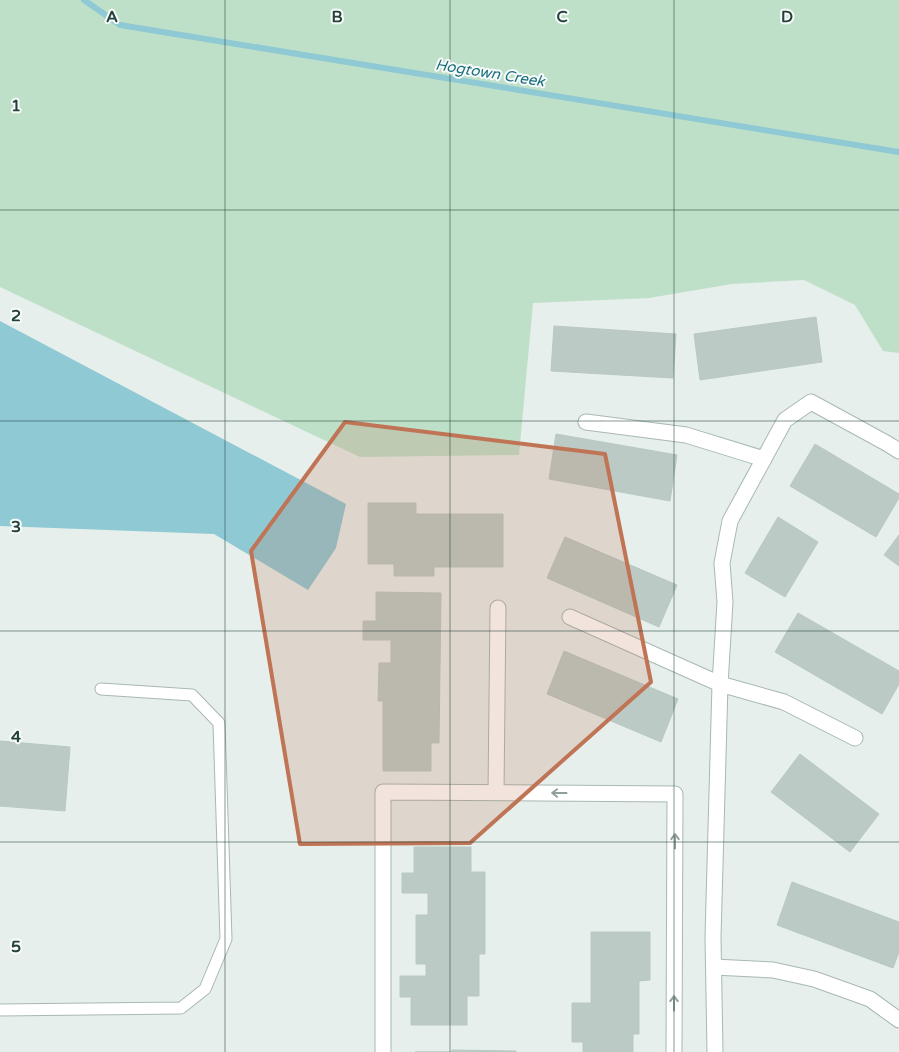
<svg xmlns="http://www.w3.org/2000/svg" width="899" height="1052" viewBox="0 0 899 1052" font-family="'Varela Round',sans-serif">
  <rect width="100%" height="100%" fill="#e6efeb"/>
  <polygon fill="#bfe0c8" points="0,0 899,0 899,353 883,351 855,305 804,280 732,284 649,298 533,303 519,455 360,457 0,287"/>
  <polygon fill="#8ec9d4" points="0,321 346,504 336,548 308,590 214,534 0,526"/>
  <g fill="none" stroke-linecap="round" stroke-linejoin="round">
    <polyline stroke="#8ec9d4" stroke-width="6" points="84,0 120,25 899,152"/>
  </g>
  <g fill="#bbcac4" stroke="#b8c9c2">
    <polygon points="816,317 822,362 700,380 694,334"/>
    <polygon points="554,326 676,334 673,378 551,371"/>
    <polygon points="556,434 677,455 670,501 549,479"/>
    <polygon points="815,444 899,494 899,498 876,537 790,486"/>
    <polygon points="368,503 416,503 416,514 503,514 503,567 434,567 434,576 394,576 394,564 368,564"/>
    <polygon points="778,517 818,542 785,597 745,573"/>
    <polygon points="899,535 899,566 884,555"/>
    <polygon points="565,537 677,585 659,627 547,578"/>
    <polygon points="376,592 441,593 439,743 431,743 431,771 383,771 383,701 378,701 379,663 391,663 391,640 363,640 363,621 376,621"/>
    <polygon points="798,613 899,671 899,684 882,714 775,652"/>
    <polygon points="564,651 678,699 661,742 547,694"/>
    <polygon points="0,741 70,747 65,811 0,806"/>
    <polygon points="800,754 879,814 850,852 771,792"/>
    <polygon points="414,847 471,847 471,872 485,872 485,954 479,954 479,996 467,996 467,1025 411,1025 411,997 400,997 400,976 426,976 426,964 416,964 416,915 428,915 428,893 402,893 402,873 414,873"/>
    <polygon points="792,882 899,922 899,952 893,968 777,925"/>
    <polygon points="591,932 650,932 650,980 639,981 639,1034 633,1034 633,1052 583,1052 583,1042 572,1042 572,1003 591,1003"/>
    <polygon points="452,1050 516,1051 516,1052 415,1052 452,1052"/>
  </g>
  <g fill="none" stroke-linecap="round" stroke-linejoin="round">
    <defs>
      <polyline id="service" points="0,1010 181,1008 205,989 226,939 219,723 192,695 101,689"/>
      <g id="minor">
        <polyline points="586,422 686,435 764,459"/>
        <polyline points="570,617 720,684 725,602 722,563 730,521 785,420 811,402 888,444 899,451"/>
        <polyline points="496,792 498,608"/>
        <polyline points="714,967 773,970 814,979 870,999 899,1020"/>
        <polyline points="383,1052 383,792 675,794 674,1052"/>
        <polyline points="715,1052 713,937 720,684 784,702 855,738"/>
      </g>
    </defs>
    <use href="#service" stroke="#a8b8b2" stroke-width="13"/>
    <use href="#minor" stroke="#a8b8b2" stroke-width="17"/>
    <use href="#service" stroke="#fff" stroke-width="11"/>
    <use href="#minor" stroke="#fff" stroke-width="15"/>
  </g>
  <defs><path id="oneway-shaft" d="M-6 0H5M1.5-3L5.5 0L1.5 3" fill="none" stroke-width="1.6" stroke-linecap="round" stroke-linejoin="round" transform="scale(1.25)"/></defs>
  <g stroke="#92a09c">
    <use href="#oneway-shaft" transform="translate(559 793) rotate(-180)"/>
    <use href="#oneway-shaft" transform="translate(675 841) rotate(-90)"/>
    <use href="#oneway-shaft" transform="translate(674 1003) rotate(-90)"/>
  </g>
  <path fill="#c07456" fill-opacity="0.2" stroke="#c07456" stroke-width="4" stroke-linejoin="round" d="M345,422L605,454L651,682L470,843L300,844L251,551Z"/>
  <path fill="none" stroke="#24423a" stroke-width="1" stroke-opacity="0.55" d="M225,0V1052M450,0V1052M674,0V1052M0,210H899M0,421H899M0,631H899M0,842H899"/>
  <g text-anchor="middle" stroke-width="4" stroke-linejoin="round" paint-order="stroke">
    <g font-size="15" font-style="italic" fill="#1c6f80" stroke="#f7fbf9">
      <text transform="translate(490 73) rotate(9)" y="5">Hogtown Creek</text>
    </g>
  </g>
  <g font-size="16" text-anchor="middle" font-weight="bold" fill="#24423a" stroke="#f7fbf9" stroke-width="4" stroke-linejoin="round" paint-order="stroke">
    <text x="112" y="22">A</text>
    <text x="337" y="22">B</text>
    <text x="562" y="22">C</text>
    <text x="787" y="22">D</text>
    <text x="16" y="111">1</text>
    <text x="16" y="321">2</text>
    <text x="16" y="532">3</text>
    <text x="16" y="742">4</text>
    <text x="16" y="952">5</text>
  </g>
</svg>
